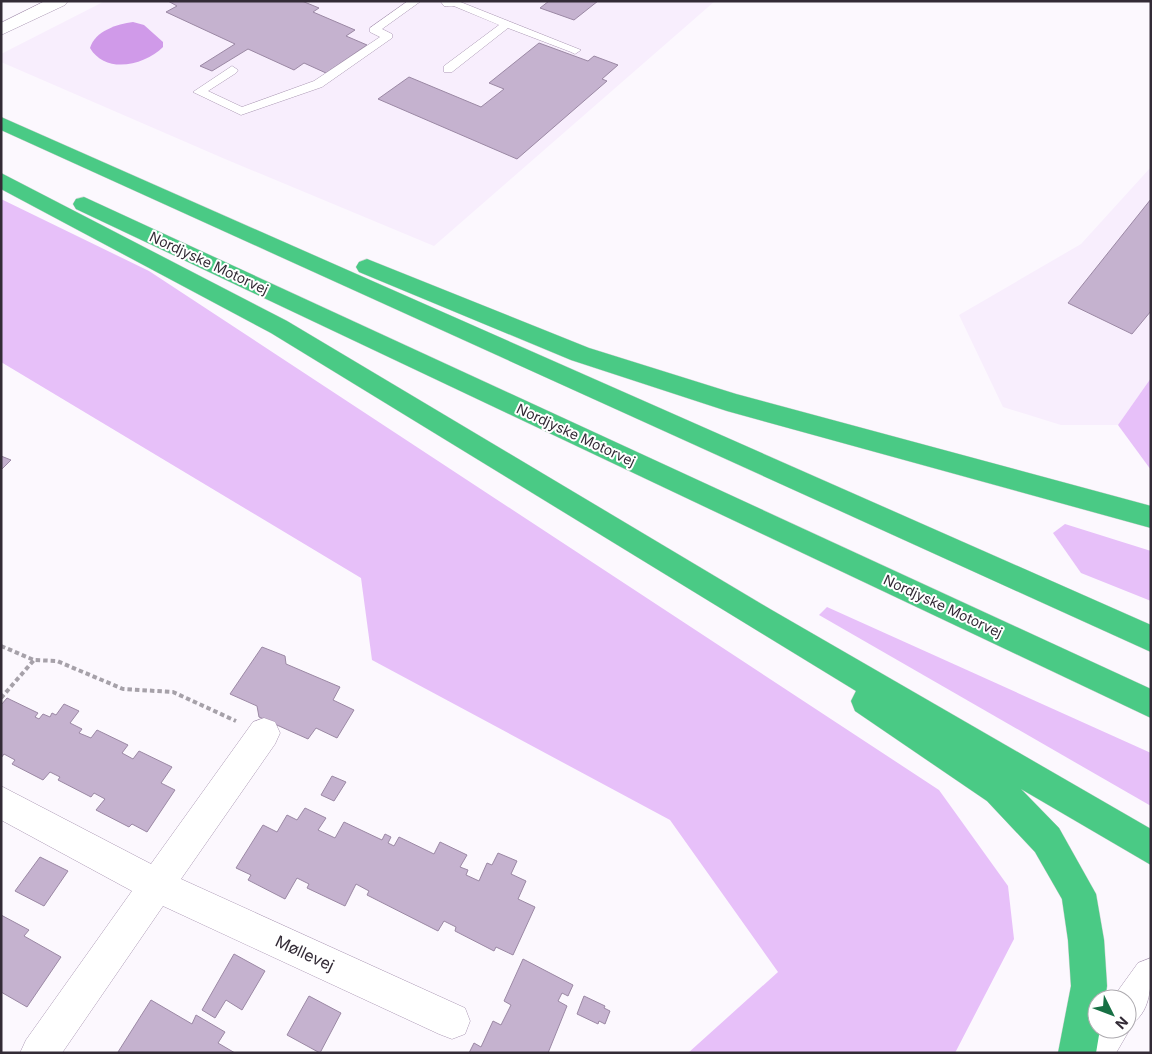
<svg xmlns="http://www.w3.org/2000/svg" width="1152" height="1054" viewBox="0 0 1152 1054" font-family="Inter,sans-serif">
  <rect width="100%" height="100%" fill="#fcf8fe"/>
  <g fill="#f8eefd">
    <polygon points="105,1 715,1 434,246 225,159 1,62 1,54"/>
    <polygon points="1151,167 1151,378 1118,425 1061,425 1003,407 959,315 1081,244"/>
  </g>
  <g fill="#e7c0f9">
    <polygon points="1,199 149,271 939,790 1008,886 1014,939 955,1053 688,1053 778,972 670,820 372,660 361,578 1,362"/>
    <polygon points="1151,378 1151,470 1118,425"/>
    <polygon points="1065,524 1151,551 1151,601 1081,573 1053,533"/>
    <polygon points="827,607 1151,753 1151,806 819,615"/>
  </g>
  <path fill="#d09ae9" d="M133,22L144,25L163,42V47C145,65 106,75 90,48C95,31 117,24 133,22Z"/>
  <g fill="#c5b2cf" stroke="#9b88a4">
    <polygon points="168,1 302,1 319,8 313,12 355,30 346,36 367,45 326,73 304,63 294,70 248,49 212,71 200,66 235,44 166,12 177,6"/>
    <polygon points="549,1 598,1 574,20 540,8"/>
    <polygon points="539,43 588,61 594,56 618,65 602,79 607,81 517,159 378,99 409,77 481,107 504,89 489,83"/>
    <polygon points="1151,199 1151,311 1132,334 1068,303"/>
    <polygon points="1,456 11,460 1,470"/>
    <polygon points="262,647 285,656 286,664 340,687 333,700 354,710 337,738 316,728 308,739 259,717 257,706 230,694"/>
    <polygon points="7,698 38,713 35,717 39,719 43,714 50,717 52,713 56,715 64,704 79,711 70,723 82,729 79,733 91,738 97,730 128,745 122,753 133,759 139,751 172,767 161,783 175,790 147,832 132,824 129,827 96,810 105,799 94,793 91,797 58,780 60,777 50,772 43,780 12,764 15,760 4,754 1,758 1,705"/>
    <polygon points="332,776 346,782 334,801 321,795"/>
    <polygon points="305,808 326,818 318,830 335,838 344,822 382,840 385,834 391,837 388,843 394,846 399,837 434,854 440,842 467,855 460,867 468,870 466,875 479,881 487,863 492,865 498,853 517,861 511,874 526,881 518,899 535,907 513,955 496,947 494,951 455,931 456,927 444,921 438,931 367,895 369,891 356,884 345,906 307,888 309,884 297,878 285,899 248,880 251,875 236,868 263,825 277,832 287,815 297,820"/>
    <polygon points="40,857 68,871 44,906 15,891"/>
    <polygon points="1,915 29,930 24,936 61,957 27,1007 1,992"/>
    <polygon points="234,954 265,971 242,1010 226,1000 215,1018 202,1010"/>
    <polygon points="523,959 573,985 568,996 562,993 558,1001 567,1006 548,1053 469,1053 474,1043 481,1047 493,1021 501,1025 511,1005 504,1001"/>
    <polygon points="309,996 341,1013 320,1053 287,1035"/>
    <polygon points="584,996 605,1006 604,1008 610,1011 605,1024 599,1021 598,1024 577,1014"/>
    <polygon points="151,1000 192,1024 196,1015 225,1032 218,1043 235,1053 118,1052"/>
  </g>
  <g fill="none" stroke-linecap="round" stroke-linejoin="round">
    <defs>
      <g id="lane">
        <polygon points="408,1 421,1 382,29 392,34 392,38 322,87 241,115 193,92 232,66 238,70 236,73 208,91 242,107 314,81 380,37 370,32 370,28"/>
        <polygon points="442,1 458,1 581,50 575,54 571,52 508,28 452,72 444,72 444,66 499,25"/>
      </g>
      <g id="street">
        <path d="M461,1C456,7 451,7 444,6L441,2Z"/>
        <polygon points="264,718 275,722 280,733 275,744 181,879 465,1008 470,1021 465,1034 452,1039 439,1034 163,906 62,1053 20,1053 26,1040 132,891 1,820 1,786 151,864 253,722"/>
      </g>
      <g id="secondary">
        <polygon points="45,1 68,1 65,5 1,35 1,23"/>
        <path d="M1151,958C1151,986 1152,1013 1128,1026L1130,1029L1116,1053H1074L1080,1040L1097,1017V1029H1127V999H1112L1138,963Z"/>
      </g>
      <g id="highway">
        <polygon points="1,117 1151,625 1151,652 1,130"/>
        <polygon points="1,173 287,321 770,609 1151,829 1151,865 1021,789 1059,828 1096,894 1104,940 1107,986 1105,999 1097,999 1097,1029 1100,1029 1096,1053 1058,1053 1071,986 1068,940 1062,899 1035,852 987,801 855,711 851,701 856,691 271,333 1,189"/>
        <polygon points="84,197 1151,689 1151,718 76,209 73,204 76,199"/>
        <polygon points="367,259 589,348 736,394 1151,506 1151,528 727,411 571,360 359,272 356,267 359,262"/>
      </g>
    </defs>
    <use href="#lane" stroke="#ab98b4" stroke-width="1"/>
    <use href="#street" stroke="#ab98b4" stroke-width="1"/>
    <use href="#secondary" stroke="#ab98b4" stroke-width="1"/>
    <use href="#highway" stroke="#d6d5d7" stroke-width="1"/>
    <g stroke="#a6a1a9" stroke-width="4" stroke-dasharray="4.5 3" stroke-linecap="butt">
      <polyline points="1,646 34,660 57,661 123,689 173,692 236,721"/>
      <polyline points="1,698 34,660"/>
    </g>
    <use href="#lane" fill="#fff" fill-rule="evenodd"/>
    <use href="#street" fill="#fff" fill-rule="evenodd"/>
    <use href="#secondary" fill="#fff" fill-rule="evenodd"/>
    <use href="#highway" fill="#4aca85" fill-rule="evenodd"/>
  </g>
  <g text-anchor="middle" stroke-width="4" stroke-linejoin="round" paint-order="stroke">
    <g font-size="14" fill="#332b36" stroke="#fff">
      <text transform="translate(209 263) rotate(25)" y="5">Nordjyske Motorvej</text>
      <text transform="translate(576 435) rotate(25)" y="5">Nordjyske Motorvej</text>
      <text transform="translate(943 606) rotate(25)" y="5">Nordjyske Motorvej</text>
    </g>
    <g font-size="16" fill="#332b36" stroke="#fff">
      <text transform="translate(305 953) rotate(25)" y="6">Møllevej</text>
    </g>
  </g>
  <rect width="1152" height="1054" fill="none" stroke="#332b36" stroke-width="5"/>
  <g transform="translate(1112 1014) rotate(132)"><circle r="24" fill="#ffffff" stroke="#adaaaf"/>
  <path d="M0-4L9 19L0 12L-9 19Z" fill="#177044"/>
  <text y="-8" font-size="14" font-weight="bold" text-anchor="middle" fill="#332b36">N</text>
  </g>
</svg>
